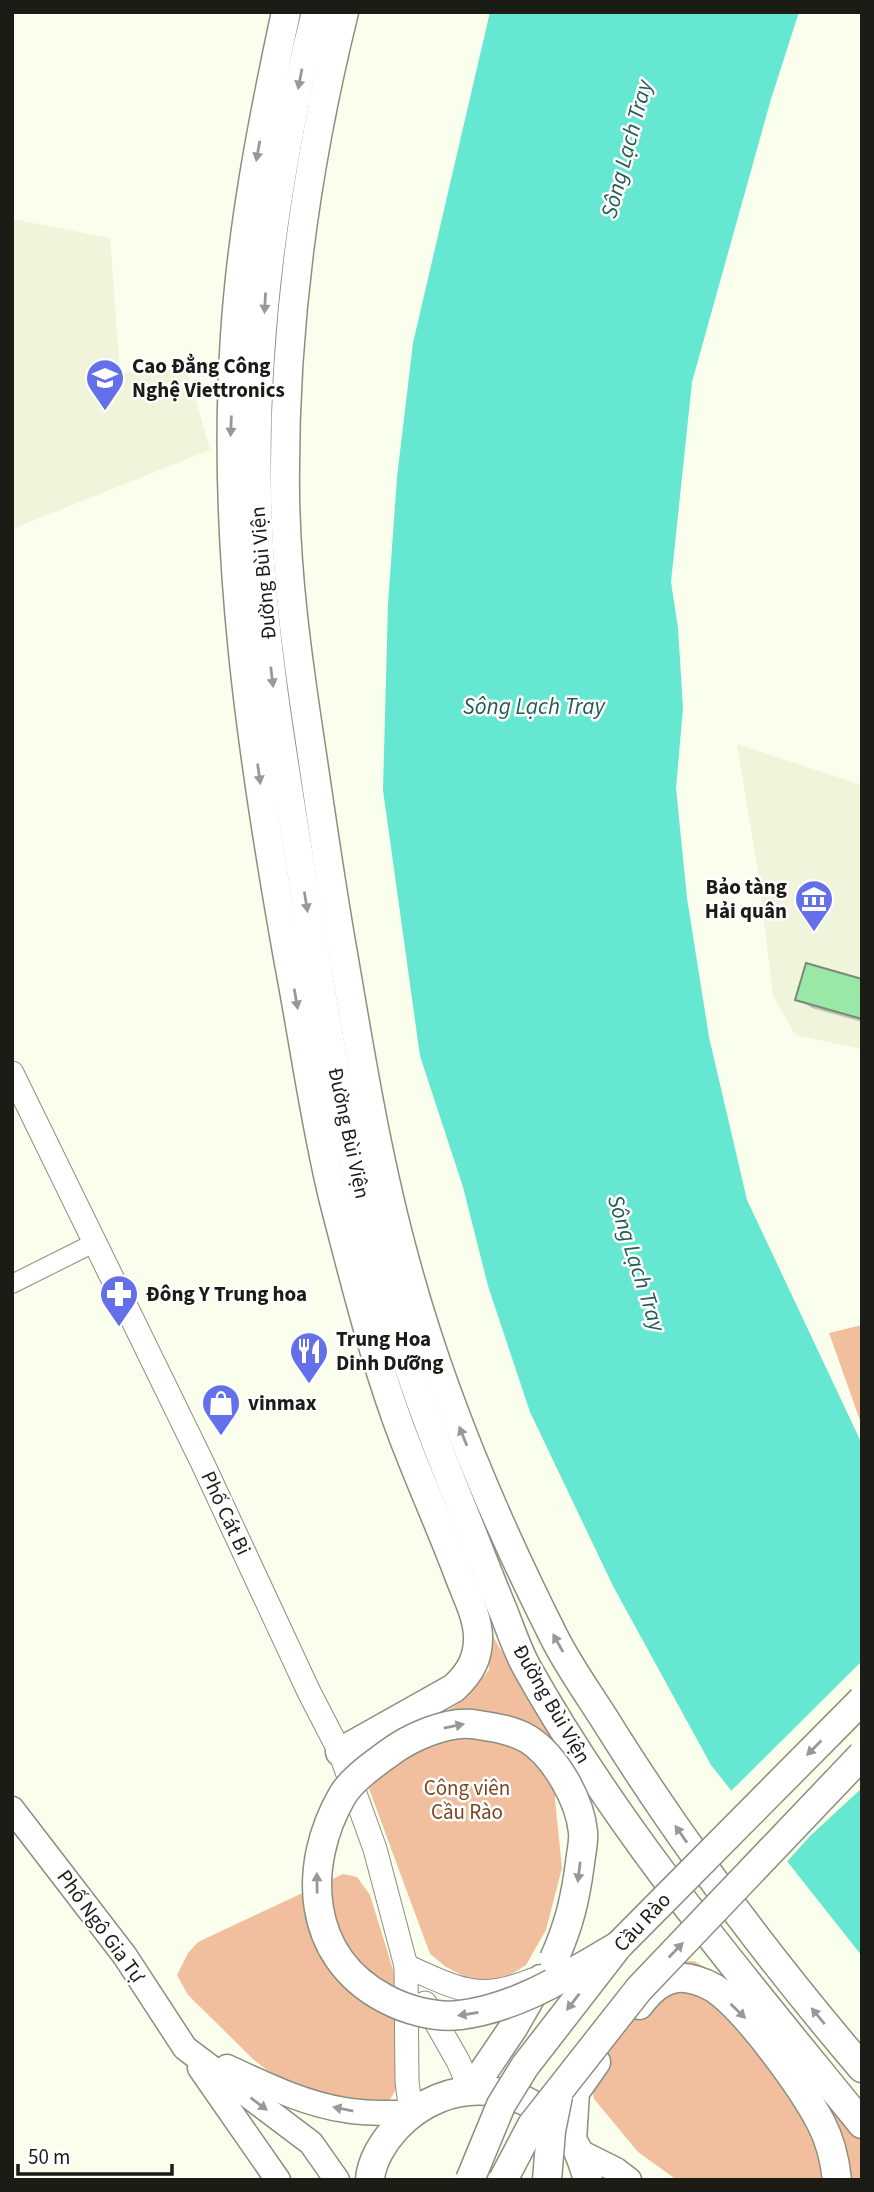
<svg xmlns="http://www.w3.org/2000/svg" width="874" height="2192" viewBox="0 0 874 2192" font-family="'Source Sans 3',sans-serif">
  <rect width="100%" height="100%" fill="#fafeec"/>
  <g fill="#eff4db">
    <polygon points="12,219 110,238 120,373 186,366 210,450 12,529"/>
    <polygon points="737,744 862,785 862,1049 795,1035 773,995 758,871"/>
  </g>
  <g fill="#f2bf9e">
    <polygon points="862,1325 862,1426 829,1333"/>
    <polygon points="489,1630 556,1741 555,1799 562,1868 546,1930 526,1965 505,1978 471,1980 446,1967 430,1954 361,1767 465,1699 489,1670"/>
    <polygon points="343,1874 357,1877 370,1895 399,1989 399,2085 387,2104 357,2106 285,2084 254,2060 188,1995 177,1975 188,1953 198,1942"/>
    <polygon points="694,1961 736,1985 862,2138 862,2180 677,2180 638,2152 594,2099 588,2065 670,1962"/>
  </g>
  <polygon fill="#65e7d1" points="490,12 799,12 771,99 692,382 671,582 678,628 683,708 676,788 687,898 709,1037 747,1200 862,1444 862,1956 711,1765 613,1586 530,1412 488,1286 463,1187 420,1056 383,790 388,604 397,477 413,343"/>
  <polygon fill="#fafeec" points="862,1661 862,1788 810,1836 785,1864 729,1793"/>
  <polygon fill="#0003" points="862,981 862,1022 812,1008 797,999"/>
  <polygon fill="#99e8a6" stroke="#7b897d" stroke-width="2" points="806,963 862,979 862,1019 795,1000"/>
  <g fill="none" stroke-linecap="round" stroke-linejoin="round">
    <defs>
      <polyline id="minor" points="12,1284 96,1242"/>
      <g id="tertiary">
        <polyline points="12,1073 203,1464 309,1692 340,1752 375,1849 406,1966 407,2081 411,2113"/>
        <path d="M406,1966C457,1988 477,2003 532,1980"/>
        <polyline points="425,2003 458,2061 471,2090"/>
      </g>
      <g id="secondary">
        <polyline points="12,1809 125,1956 185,2048 311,2143 337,2180"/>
        <path d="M227,2067C264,2084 304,2104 345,2110C367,2114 389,2113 411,2113"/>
        <polyline points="200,2068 278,2180"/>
        <polyline points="578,2151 616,2170 629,2180"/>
      </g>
      <g id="primary">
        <path d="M286,12C263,119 242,227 235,336C221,546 252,757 289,963C304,1041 315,1124 334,1201C353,1274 371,1347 396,1417C415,1471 440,1524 460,1578C467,1596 477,1616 478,1635C479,1658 470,1673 454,1688L340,1752"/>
        <path d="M316,12C276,170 253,334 257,497C260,625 282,754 303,881C324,1011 345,1143 380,1271C402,1356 433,1437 466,1518C479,1550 491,1582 504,1613C511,1631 517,1649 526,1666C619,1833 743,1977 862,2124"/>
        <path d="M344,12C305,169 283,332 285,494C286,575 297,655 309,735C320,808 330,881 343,954C361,1059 378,1165 407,1268C442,1396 494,1518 554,1637C570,1669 593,1700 612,1731C686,1849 771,1961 862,2068"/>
        <path d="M639,2005C649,1992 660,1980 677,1978C689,1977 704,1982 714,1988C746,2009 803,2088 821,2123C830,2140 835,2161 837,2180"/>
        <polyline points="471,2090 513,2028 541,1979"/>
        <polyline points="572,2140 575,2092 596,2062"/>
        <path d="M370,2180C371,2161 384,2141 396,2128C447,2073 528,2080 572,2140C580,2152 584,2166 588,2180"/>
      </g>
    </defs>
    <use href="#minor" stroke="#8b8f7f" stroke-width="20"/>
    <use href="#tertiary" stroke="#8b8f7f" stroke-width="25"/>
    <use href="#secondary" stroke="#8b8f7f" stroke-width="27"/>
    <use href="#primary" stroke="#8b8f7f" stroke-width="31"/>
    <use href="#minor" stroke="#fff" stroke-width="18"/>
    <use href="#tertiary" stroke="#fff" stroke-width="23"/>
    <use href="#secondary" stroke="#fff" stroke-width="24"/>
    <use href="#primary" stroke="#fff" stroke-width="28"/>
    <defs>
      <g id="primary-bridge">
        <path d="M554,1959C569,1925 575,1901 580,1863C581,1853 584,1842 583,1832C580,1800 555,1756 528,1739C511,1729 490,1727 472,1724C446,1721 409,1738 389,1753C373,1765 352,1779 342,1796C302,1866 306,1956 384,1998C406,2010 435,2018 460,2015C518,2008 569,1974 618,1946"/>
        <polyline points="470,2180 501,2105 525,2066 618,1946 862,1700"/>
        <polyline points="503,2180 532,2125 639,1989 862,1755"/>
        <polyline points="547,2180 551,2131 558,2096"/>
      </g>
    </defs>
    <use href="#primary-bridge" stroke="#8b8f7f" stroke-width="31" stroke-linecap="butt"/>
    <use href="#primary-bridge" stroke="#fff" stroke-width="28"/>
  </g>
  <defs><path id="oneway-solid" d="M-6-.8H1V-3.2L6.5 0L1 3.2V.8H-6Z" transform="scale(1.75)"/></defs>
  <g fill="#989996">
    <use href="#oneway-solid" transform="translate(300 79) rotate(101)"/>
    <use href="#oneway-solid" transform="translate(258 151) rotate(100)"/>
    <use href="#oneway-solid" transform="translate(265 303) rotate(93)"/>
    <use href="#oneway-solid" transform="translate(231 426) rotate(92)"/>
    <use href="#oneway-solid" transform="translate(272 677) rotate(83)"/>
    <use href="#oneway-solid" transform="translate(259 774) rotate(82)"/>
    <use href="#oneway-solid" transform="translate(306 902) rotate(81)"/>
    <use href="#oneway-solid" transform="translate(296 999) rotate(80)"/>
    <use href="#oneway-solid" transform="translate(463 1436) rotate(-112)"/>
    <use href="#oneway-solid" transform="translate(558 1643) rotate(-119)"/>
    <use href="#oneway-solid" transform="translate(454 1726) rotate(-11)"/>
    <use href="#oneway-solid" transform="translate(814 1748) rotate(135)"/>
    <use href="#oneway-solid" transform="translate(681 1834) rotate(-125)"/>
    <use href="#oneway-solid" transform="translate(579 1872) rotate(97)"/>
    <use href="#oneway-solid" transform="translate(317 1883) rotate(-91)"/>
    <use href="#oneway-solid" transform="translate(676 1950) rotate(-46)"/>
    <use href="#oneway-solid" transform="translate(573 2002) rotate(128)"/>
    <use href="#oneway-solid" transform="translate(738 2011) rotate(44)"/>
    <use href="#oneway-solid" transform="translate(468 2014) rotate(171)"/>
    <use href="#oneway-solid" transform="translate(818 2016) rotate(-130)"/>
    <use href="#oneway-solid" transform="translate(259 2104) rotate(37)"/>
    <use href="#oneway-solid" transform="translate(343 2109) rotate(-169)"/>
  </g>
  <defs>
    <symbol id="university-pin" viewBox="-11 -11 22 30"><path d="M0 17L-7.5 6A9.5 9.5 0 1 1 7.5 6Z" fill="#6470e9" stroke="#fff"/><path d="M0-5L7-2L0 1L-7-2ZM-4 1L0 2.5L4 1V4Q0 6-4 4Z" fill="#fff"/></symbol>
    <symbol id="museum-pin" viewBox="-11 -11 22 30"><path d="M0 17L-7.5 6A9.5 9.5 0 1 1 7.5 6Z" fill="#6470e9" stroke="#fff"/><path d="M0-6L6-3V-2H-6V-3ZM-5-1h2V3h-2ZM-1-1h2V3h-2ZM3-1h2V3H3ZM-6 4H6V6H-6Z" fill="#fff"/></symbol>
    <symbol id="pharmacy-pin" viewBox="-11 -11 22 30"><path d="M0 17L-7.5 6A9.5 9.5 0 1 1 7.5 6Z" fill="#6470e9" stroke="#fff"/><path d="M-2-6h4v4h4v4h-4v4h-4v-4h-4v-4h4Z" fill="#fff"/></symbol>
    <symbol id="restaurant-pin" viewBox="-11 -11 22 30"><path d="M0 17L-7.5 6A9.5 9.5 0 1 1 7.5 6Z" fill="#6470e9" stroke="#fff"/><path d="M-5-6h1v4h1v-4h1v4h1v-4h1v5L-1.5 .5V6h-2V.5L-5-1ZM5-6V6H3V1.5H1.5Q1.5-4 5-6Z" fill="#fff"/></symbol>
    <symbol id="shop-pin" viewBox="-11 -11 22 30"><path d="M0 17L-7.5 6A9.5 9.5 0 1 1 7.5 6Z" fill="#6470e9" stroke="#fff"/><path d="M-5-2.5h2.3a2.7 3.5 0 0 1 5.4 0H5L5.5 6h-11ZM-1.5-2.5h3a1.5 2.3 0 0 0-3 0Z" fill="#fff"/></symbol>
  </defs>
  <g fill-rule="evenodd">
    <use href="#university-pin" x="83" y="356" width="44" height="60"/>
    <use href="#museum-pin" x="792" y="877" width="44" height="60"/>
    <use href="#pharmacy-pin" x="97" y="1272" width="44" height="60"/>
    <use href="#restaurant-pin" x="287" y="1329" width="44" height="60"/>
    <use href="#shop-pin" x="199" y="1381" width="44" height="60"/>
  </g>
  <g text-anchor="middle" stroke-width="5" stroke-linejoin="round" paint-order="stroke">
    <g font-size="21" font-weight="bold" fill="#1b1c16" stroke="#fff" text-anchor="start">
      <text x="132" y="373">Cao Đẳng Công<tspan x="132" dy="24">Nghệ Viettronics</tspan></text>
      <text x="787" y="894" text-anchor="end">Bảo tàng<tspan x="787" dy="24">Hải quân</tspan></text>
      <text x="146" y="1301">Đông Y Trung hoa</text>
      <text x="336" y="1346">Trung Hoa<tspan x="336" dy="24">Dinh Dưỡng</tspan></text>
      <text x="248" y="1410">vinmax</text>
    </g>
    <g font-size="21" fill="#1b1c16" stroke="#fff">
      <text transform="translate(263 573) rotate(-95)" y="7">Đường Bùi Viện</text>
      <text transform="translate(349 1133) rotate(78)" y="7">Đường Bùi Viện</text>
      <text transform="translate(226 1513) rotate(65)" y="7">Phố Cát Bi</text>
      <text transform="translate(552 1704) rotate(60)" y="7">Đường Bùi Viện</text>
      <text transform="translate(642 1922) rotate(-47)" y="7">Cầu Rào</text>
      <text transform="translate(101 1926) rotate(54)" y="7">Phố Ngô Gia Tự</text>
    </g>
    <g font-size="21" fill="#7b461f" stroke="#fff">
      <text x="467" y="1795">Công viên<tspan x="467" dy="24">Cầu Rào</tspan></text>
    </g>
    <g font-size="23" font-style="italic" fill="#245b52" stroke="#fff">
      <text transform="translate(626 149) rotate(-75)" y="8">Sông Lạch Tray</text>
      <text x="534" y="714">Sông Lạch Tray</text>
      <text transform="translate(637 1263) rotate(72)" y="8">Sông Lạch Tray</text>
    </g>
  </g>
  <rect width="874" height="2192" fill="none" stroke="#1b1c16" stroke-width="28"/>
  <path d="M18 2164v10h154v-10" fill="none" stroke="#1b1c16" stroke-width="3.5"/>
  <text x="28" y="2164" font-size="21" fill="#1b1c16" stroke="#ffffff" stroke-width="5" paint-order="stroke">50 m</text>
</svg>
